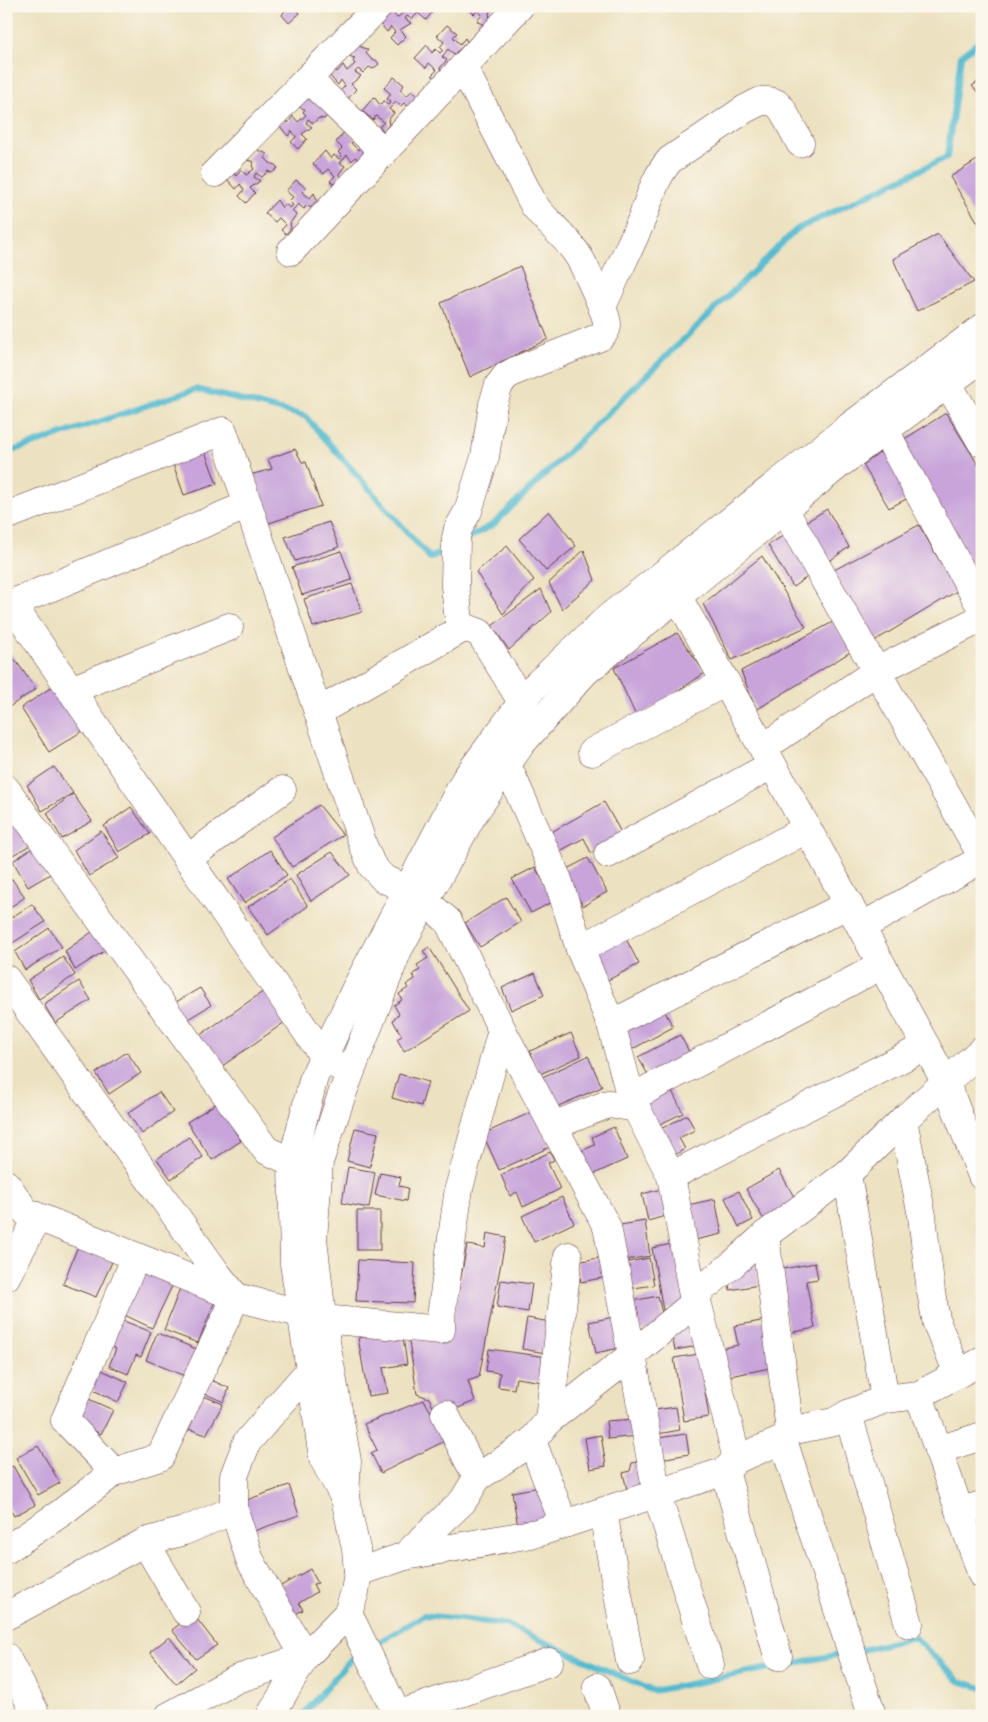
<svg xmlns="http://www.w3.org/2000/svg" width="988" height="1722" viewBox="0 0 988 1722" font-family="'Balsamiq Sans',sans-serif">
  <rect width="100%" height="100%" fill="#fbf7ec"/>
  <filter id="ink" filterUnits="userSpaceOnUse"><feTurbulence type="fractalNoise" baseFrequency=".02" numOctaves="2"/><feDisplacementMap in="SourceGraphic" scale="10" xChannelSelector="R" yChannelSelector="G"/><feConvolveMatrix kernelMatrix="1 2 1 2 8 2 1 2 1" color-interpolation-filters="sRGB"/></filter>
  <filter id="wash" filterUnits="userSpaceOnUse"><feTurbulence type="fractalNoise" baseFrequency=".0096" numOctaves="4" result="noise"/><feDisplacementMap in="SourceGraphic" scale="20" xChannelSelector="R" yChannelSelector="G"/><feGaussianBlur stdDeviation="1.12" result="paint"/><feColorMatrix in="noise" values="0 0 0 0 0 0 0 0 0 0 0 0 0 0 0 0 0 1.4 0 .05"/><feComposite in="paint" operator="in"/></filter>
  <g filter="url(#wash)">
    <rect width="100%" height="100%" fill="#ece1c0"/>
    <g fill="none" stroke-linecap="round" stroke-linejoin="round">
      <g stroke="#52bacf" stroke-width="6">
        <polyline points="6,453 196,389 305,416 430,558 447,549"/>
        <polyline points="463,541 494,524 797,229 947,157 961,56 982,39"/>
        <polyline points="371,1647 424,1615 505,1624 653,1691 846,1653"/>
        <polyline points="858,1651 914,1637 959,1681 982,1688"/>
        <polyline points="302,1716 350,1660 360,1654"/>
      </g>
    </g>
    <g id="blocks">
      <g fill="#c8a4da">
        <polygon points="280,6 298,6 296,9 300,13 289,23 282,15 286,9"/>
        <polygon points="404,6 431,6 434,10 426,20 418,13 412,19 407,16 405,19 411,23 400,30 406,36 397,45 390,38 395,32 391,27 387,32 377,20 383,13 387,18 392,12 397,18 405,11 402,8"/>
        <polygon points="465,6 494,6 489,13 490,19 485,26 477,21 482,15 478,10 474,14"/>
        <polygon points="447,25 457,33 453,37 460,44 465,38 468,43 454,54 448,49 442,57 447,60 440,68 442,73 436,79 432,75 437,70 429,63 426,68 415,58 427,45 432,53 436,49 440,53 443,50 440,47 444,42 437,36"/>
        <polygon points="357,45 368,50 366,53 372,60 376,60 379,64 373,69 369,67 363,73 358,69 355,72 361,76 351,84 356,89 348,99 340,91 345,86 341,80 338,85 327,73 333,67 337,72 343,65 347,71 355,64 353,61 355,58 348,56"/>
        <polygon points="394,77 404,85 400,90 407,96 412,90 420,97 410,108 404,103 401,106 396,102 389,109 394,113 388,120 389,125 384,131 379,127 384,122 376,116 373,120 362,111 374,97 380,105 383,101 388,105 391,102 387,99 391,94 384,88"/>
        <polygon points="982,79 982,97 972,86"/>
        <polygon points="308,95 329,114 324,119 319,118 313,123 308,119 306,123 312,127 302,134 307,139 298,149 291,142 296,137 292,131 288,136 278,124 284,118 288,123 293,116 298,122 306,115 303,112 305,109 299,107"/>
        <polygon points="345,131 355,139 351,143 358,150 363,144 371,151 362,162 355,157 352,161 347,155 340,163 345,166 339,174 340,179 335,185 330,181 335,176 328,169 324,174 313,164 325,151 331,159 334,155 339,159 342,156 338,152 342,148 336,142"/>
        <polygon points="256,149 267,154 265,158 271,164 274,164 278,168 272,173 268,171 262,177 256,173 254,177 260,181 250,188 255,193 246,203 239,196 244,190 240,184 236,189 226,178 232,171 236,176 241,169 246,175 254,169 252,166 254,162 247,160"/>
        <polygon points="982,157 982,229 950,177"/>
        <polygon points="296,180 306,188 302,192 310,198 314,193 317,200 310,208 307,205 304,209 298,204 292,211 296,215 290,223 291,228 286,234 281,230 286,225 279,218 275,222 265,213 277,200 282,208 285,204 290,208 293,205 289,201 293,197 286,191"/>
        <polygon points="938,234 974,282 917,311 893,259"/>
        <polygon points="520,266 548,339 470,377 441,303"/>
        <polygon points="946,413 982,471 982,583 898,443"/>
        <polygon points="890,445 916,494 889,508 863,465"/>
        <polygon points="204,449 217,484 184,495 172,461"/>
        <polygon points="295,449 302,462 306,462 321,506 263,525 246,476 272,469 268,459"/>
        <polygon points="827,509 849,547 793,587 768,545"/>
        <polygon points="549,511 576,546 546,571 519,539"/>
        <polygon points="329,522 339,547 295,561 285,537"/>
        <polygon points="919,525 957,591 863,648 834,570"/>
        <polygon points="507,546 534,580 503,614 476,572"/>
        <polygon points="584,550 595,580 562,609 549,583"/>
        <polygon points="341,551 352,580 302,595 292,567"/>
        <polygon points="762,556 806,627 732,660 703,604"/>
        <polygon points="352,584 362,612 313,627 304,599"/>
        <polygon points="541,589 551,612 509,650 492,626"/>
        <polygon points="833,622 852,651 756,710 741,671"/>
        <polygon points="677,633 705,673 637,718 614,668"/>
        <polygon points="6,647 36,689 6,709"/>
        <polygon points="53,686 84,730 49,752 21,708"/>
        <polygon points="54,767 73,793 42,811 27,785"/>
        <polygon points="73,794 92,821 62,839 47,813"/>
        <polygon points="604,802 623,836 591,853 584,838 558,852 548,834"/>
        <polygon points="319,805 343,835 292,867 272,837"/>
        <polygon points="131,807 150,834 119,852 104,826"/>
        <polygon points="13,817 32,844 6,859 6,822"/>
        <polygon points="101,831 119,858 89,876 74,850"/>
        <polygon points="40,843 59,869 28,887 13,861"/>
        <polygon points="270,850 287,875 244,903 228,879"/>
        <polygon points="332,852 350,875 311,901 296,875"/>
        <polygon points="588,858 607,892 583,906 563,871"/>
        <polygon points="535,867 554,901 531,913 512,879"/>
        <polygon points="12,879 25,897 6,910 6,883"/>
        <polygon points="290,879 308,906 268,935 248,907"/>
        <polygon points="506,897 521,922 480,947 465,923"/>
        <polygon points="32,904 45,922 8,946 6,943 6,921"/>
        <polygon points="99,927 112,946 75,970 65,951"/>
        <polygon points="49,928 62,947 25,970 15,952"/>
        <polygon points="624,935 639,964 604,982 589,954"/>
        <polygon points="429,947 469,1011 404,1051 397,1039 402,1036 393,1021 395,1017 399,1014 394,1005 402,1000 399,994 408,988 406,985 415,979 413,974 420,970 417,965 428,958 423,951"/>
        <polygon points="63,957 75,975 39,999 28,980"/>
        <polygon points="535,973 544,995 511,1010 502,988"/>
        <polygon points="79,981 91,1000 55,1023 44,1004"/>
        <polygon points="200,988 211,1005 180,1024 169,1006"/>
        <polygon points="264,991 285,1022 218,1069 196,1038"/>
        <polygon points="662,1006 673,1027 629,1051 618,1030"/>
        <polygon points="571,1033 581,1056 540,1074 530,1051"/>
        <polygon points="680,1035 693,1059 651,1080 638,1057"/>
        <polygon points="127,1052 141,1073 109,1094 96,1073"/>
        <polygon points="588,1056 602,1087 554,1108 540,1078"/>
        <polygon points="399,1074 428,1082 421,1106 392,1098"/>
        <polygon points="669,1085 683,1113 656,1126 642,1099"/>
        <polygon points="159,1092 173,1112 142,1134 128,1113"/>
        <polygon points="217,1103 241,1141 212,1160 187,1122"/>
        <polygon points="534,1111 550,1147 499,1170 483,1134"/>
        <polygon points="687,1115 695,1130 679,1138 685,1149 671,1157 657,1131"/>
        <polygon points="614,1127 627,1159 585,1178 574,1154 595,1145 592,1137"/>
        <polygon points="355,1128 378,1133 370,1167 347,1161"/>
        <polygon points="189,1137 203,1157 171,1179 157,1159"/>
        <polygon points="550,1152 554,1160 548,1163 560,1189 523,1207 517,1192 510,1196 501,1175"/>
        <polygon points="348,1167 375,1172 369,1208 342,1203"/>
        <polygon points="779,1170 797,1202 764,1220 746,1189"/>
        <polygon points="380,1173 401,1177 399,1186 408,1188 406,1201 375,1195"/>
        <polygon points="666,1188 672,1214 648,1221 642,1194"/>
        <polygon points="739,1191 753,1220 739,1227 725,1198"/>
        <polygon points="562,1197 574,1223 534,1242 522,1216"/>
        <polygon points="715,1199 722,1234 690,1241 683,1206"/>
        <rect x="357" y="1211" width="23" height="39"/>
        <polygon points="645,1221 650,1256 619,1261 614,1226"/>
        <polygon points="487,1233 506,1237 479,1377 468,1381 475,1401 437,1417 429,1398 417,1394 409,1341 450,1336 467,1245 485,1248"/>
        <polygon points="677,1243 688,1306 663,1310 652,1248"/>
        <polygon points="78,1246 112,1262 96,1297 63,1284"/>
        <polygon points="609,1256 612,1276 581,1282 577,1262"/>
        <polygon points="649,1258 654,1285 627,1289 623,1263"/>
        <polygon points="755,1259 759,1285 730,1290 727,1272"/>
        <polygon points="358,1260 415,1263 413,1303 356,1301"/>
        <polygon points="815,1263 818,1279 806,1281 815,1328 789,1333 778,1270"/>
        <polygon points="137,1265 174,1282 152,1328 116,1311"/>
        <polygon points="501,1280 532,1284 528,1312 497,1307"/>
        <polygon points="180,1288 215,1301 198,1343 164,1330"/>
        <polygon points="658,1296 663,1318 656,1327 633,1332 627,1302"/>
        <polygon points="618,1316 624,1347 596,1353 589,1322"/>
        <polygon points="114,1317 151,1332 141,1357 136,1355 128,1374 109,1366 116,1349 103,1343"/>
        <polygon points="527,1318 551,1322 546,1353 522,1349"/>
        <polygon points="766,1320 775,1367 720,1378 715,1350 738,1345 734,1326"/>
        <polygon points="695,1321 698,1346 675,1350 670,1327"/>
        <polygon points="402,1331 407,1364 383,1368 388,1393 368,1396 358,1338"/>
        <polygon points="157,1333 199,1350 187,1377 146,1360"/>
        <polygon points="489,1349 547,1357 543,1382 516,1378 514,1389 498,1387 500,1373 486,1371"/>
        <polygon points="699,1354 709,1417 684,1421 674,1358"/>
        <polygon points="97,1368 128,1382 118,1402 87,1387"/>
        <polygon points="202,1376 229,1388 224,1402 196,1390"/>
        <polygon points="194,1392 223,1404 206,1435 180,1426"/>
        <polygon points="82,1396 113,1410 101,1434 70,1420"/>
        <polygon points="424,1400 447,1440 381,1473 371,1453 377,1450 364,1424"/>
        <polygon points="676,1407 680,1430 652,1435 648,1411"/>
        <polygon points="636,1419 638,1436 608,1439 606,1421"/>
        <polygon points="686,1434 689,1454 655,1460 651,1439"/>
        <polygon points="601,1435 606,1466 590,1469 585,1438"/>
        <polygon points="38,1446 60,1483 38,1495 16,1458"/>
        <polygon points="645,1460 652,1488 628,1494 623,1473 630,1471 632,1463"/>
        <polygon points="13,1466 35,1505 14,1516 6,1502 6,1470"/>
        <polygon points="289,1485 299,1515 254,1531 244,1501"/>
        <polygon points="546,1486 552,1521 518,1527 512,1492"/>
        <polygon points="310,1569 318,1583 313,1584 317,1592 299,1603 303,1610 290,1617 274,1590"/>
        <polygon points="193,1614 217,1645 196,1659 172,1630"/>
        <polygon points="169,1637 195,1668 176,1684 150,1652"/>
      </g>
    </g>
  </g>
  <g filter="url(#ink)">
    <use href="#blocks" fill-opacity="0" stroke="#623c41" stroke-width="1"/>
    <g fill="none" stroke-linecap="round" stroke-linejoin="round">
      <defs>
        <g id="minor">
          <polyline points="308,79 384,152"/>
          <polyline points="215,173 379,6"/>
          <polyline points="291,251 520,6"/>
          <path d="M602,307C614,280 627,253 639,226C649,203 653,179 670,160L745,109L761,101H769L776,103L782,109L800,143"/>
          <polyline points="939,368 982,443"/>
          <polyline points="884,429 982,609"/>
          <polyline points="784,509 982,856"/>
          <polyline points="6,516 223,431 363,845 372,866 384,879 408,889 425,901 448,921 502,1030 607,1227 632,1355 657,1494 710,1665"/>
          <polyline points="668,580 777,773 946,1083 982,1176"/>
          <polyline points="11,603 324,1057 336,1065"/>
          <polyline points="6,606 248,505"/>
          <path d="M460,630L455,586L456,538L458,529L468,511L485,457L493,404L499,385L506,376L515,371L600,337C604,333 607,330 607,324C607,314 585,267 579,257C567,237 547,223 534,205L463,67"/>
          <polyline points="71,690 229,627"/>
          <polyline points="318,712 460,630 467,628 480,633 522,702"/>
          <polyline points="763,748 877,671 982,618"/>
          <polyline points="592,752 726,682"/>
          <polyline points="507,765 558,880 580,949 611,1024 849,904"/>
          <polyline points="6,789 266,1150 292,1162"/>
          <polyline points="608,854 772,765"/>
          <polyline points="187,859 282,790"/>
          <polyline points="861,927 982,859"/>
          <polyline points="580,949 807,829"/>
          <polyline points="6,979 218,1275 236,1297 160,1457 114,1472 61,1513 6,1550"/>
          <polyline points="611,1024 631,1098 671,1176"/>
          <polyline points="903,1120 922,1216 931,1292 937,1324 958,1373"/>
          <polyline points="553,1126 608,1104 635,1107 631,1098 882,965"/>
          <polyline points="847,1174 885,1399"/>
          <polyline points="6,1184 26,1212 236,1297 323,1319 441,1330 441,1316 459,1188 502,1030"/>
          <polyline points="765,1235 790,1431"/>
          <polyline points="6,1277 38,1217"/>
          <polyline points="693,1296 671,1176 926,1046"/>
          <polyline points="697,1301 737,1459"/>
          <polyline points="919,1395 982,1575"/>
          <polyline points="445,1414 477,1478"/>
          <polyline points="848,1414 909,1624"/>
          <polyline points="549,1420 568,1256"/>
          <polyline points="783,1440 872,1715"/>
          <polyline points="532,1441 564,1524"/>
          <polyline points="938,1450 982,1436"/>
          <polyline points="725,1471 778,1656"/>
          <polyline points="114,1472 65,1420 136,1257"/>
          <polyline points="344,1497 323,1458 294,1263 292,1162 314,1077 355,990 466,778 532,689 609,617 849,427 982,328"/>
          <polyline points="959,1511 982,1505"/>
          <polyline points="603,1512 630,1661"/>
          <polyline points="405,1556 537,1533 725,1471 737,1459 783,1440 790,1431 834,1422 848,1414 885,1399 919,1395 982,1361"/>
          <polyline points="358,1572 405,1556 463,1501 477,1478 532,1441 549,1420 632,1355 697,1301 693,1296 733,1264 765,1235 847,1174 903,1120 982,1050"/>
          <polyline points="186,1612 145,1542 184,1531 234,1510"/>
          <polyline points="348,1613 398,1716"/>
          <polyline points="6,1616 145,1542"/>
          <polyline points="6,1657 34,1710"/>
          <polyline points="597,1687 607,1716"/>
          <polyline points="398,1715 549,1662"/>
          <polyline points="169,1716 237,1679 305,1657 250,1560 234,1510 234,1476 247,1442 310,1370"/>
          <polyline points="270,1716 305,1657 348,1613 355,1592 358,1572 356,1549 345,1498 347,1461 323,1325 313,1239 319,1162 341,1097 398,950 472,816 521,744 585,672 842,462 982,358"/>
        </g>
      </defs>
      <use href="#minor" stroke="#623c41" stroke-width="29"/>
      <use href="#minor" stroke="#fff" stroke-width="28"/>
    </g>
  </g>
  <rect width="988" height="1722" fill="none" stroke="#fbf7ec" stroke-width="25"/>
</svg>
